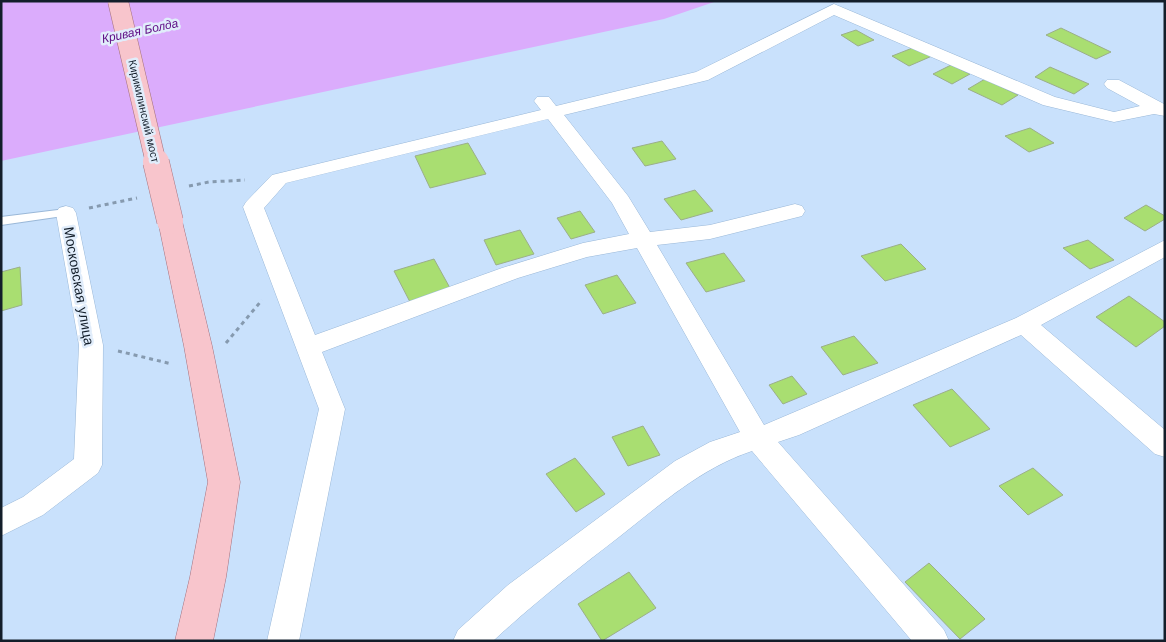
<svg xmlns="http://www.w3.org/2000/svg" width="1166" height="642" viewBox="0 0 1166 642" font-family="'Work Sans',sans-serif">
  <rect width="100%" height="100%" fill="#c9e1fc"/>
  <polygon fill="#dbacfc" points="1,1 717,1 664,19 1,161"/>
  <g fill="#a9de71" stroke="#9baf89">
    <polygon points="1061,28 1111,52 1096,59 1046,35"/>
    <polygon points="856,30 874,40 858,46 841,35"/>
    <polygon points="915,47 932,56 909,66 892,56"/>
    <polygon points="951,65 970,74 952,84 933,74"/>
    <polygon points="1050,67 1089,84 1074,94 1035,77"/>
    <polygon points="985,79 1018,95 1002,105 968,89"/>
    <polygon points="1030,128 1054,143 1029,152 1005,136"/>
    <polygon points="662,141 676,159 645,166 632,148"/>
    <polygon points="468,143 486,174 430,188 415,156"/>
    <polygon points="695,190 713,211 681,220 664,199"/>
    <polygon points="1146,205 1165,216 1165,219 1145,231 1124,218"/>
    <polygon points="580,211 595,232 571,239 557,218"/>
    <polygon points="520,230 534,254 496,265 484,240"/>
    <polygon points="1088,240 1114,260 1090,269 1063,248"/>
    <polygon points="901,244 926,269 885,281 861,256"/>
    <polygon points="724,253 745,281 706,292 686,263"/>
    <polygon points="434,259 450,288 410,302 394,271"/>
    <polygon points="20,267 22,305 1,311 1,272"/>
    <polygon points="617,275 636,303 603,314 585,285"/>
    <polygon points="1129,296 1165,322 1165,326 1136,347 1096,317"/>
    <polygon points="854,336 878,363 843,375 821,347"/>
    <polygon points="792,376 807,394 783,404 769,385"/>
    <polygon points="952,389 990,429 950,447 913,405"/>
    <polygon points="643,426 660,455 628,466 612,437"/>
    <polygon points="575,458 605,494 576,512 546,474"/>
    <polygon points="1033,468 1063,495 1028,515 999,486"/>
    <polygon points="929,563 985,619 960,639 905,582"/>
    <polygon points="629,572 656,608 602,641 578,604"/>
  </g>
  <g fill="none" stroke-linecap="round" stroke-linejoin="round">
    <defs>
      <polygon id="lane" points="66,209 71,213 70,215 1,225 1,217"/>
      <g id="street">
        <path d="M834,4L1055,97L1114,112L1140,106L1107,88L1104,84L1107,80H1119L1164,104L1165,116L1154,114L1114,122L1043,105L834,15L708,80L564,115L628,196L650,232L710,225L795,204L802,206L805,211L802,216L710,239L657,245L764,425L1016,318L1165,240V257L1041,325L1165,430V457L1155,454L1021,335L799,435L778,442L944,630L949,641H912L752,451C701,468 661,504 619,537C576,570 533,604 493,641H453L458,630L508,585L675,461L710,442L740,432L637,248L587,257L518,278L322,352L345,409L299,641H267L319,409L243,207L246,202L272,175L541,110L534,101L537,97H549L556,106L696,72ZM548,119L612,203L629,234L583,243L502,268L315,335L264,208L286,183Z"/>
        <polygon points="66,206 73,208 76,213 103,345 102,465 98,473 43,515 1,536 1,508 23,497 74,459 79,345 56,213 59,208"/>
      </g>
      <polygon id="primary" points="170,213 179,215 182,221 212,346 240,482 226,577 213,641 175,641 190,577 208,482 184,346 158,221 161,215"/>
    </defs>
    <use href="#lane" stroke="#9ab8d8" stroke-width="2"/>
    <use href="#street" stroke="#9ab8d8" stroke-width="1"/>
    <use href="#primary" stroke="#a5717d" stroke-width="1"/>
    <g stroke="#869aaf" stroke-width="3" stroke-dasharray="4 4" stroke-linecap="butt">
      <polyline points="189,186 209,182 245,180"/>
      <polyline points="89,208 137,198"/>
      <polyline points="226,343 262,300"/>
      <polyline points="118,351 172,364"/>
    </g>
    <use href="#lane" fill="#fff" fill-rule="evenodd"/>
    <use href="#street" fill="#fff" fill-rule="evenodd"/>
    <use href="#primary" fill="#f8c5cc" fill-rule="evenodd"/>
    <defs>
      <polyline id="primary-bridge-far1" points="118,1 156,163"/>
      <polyline id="primary-bridge" points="156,162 170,221"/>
    </defs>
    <use href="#primary-bridge-far1" stroke="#a5717d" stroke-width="21" stroke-linecap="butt"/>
    <use href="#primary-bridge" stroke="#a5717d" stroke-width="27" stroke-linecap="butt"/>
    <use href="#primary-bridge-far1" stroke="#f8c5cc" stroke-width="20"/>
    <use href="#primary-bridge" stroke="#f8c5cc" stroke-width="26"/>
  </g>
  <g text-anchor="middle" stroke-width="5" stroke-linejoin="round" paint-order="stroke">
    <g font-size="11" fill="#131e2a" stroke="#e1edfb">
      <text transform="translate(144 111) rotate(77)" y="4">Кирикилинский мост</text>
    </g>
    <g font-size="12" font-style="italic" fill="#5e0b84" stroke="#e1edfb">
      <text transform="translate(140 31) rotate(-12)" y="4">Кривая Болда</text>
    </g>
    <g font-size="14" fill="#131e2a" stroke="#e1edfb">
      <text transform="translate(79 286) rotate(80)" y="5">Московская улица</text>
    </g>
  </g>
  <rect width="1166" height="642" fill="none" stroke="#131e2a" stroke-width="5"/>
</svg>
